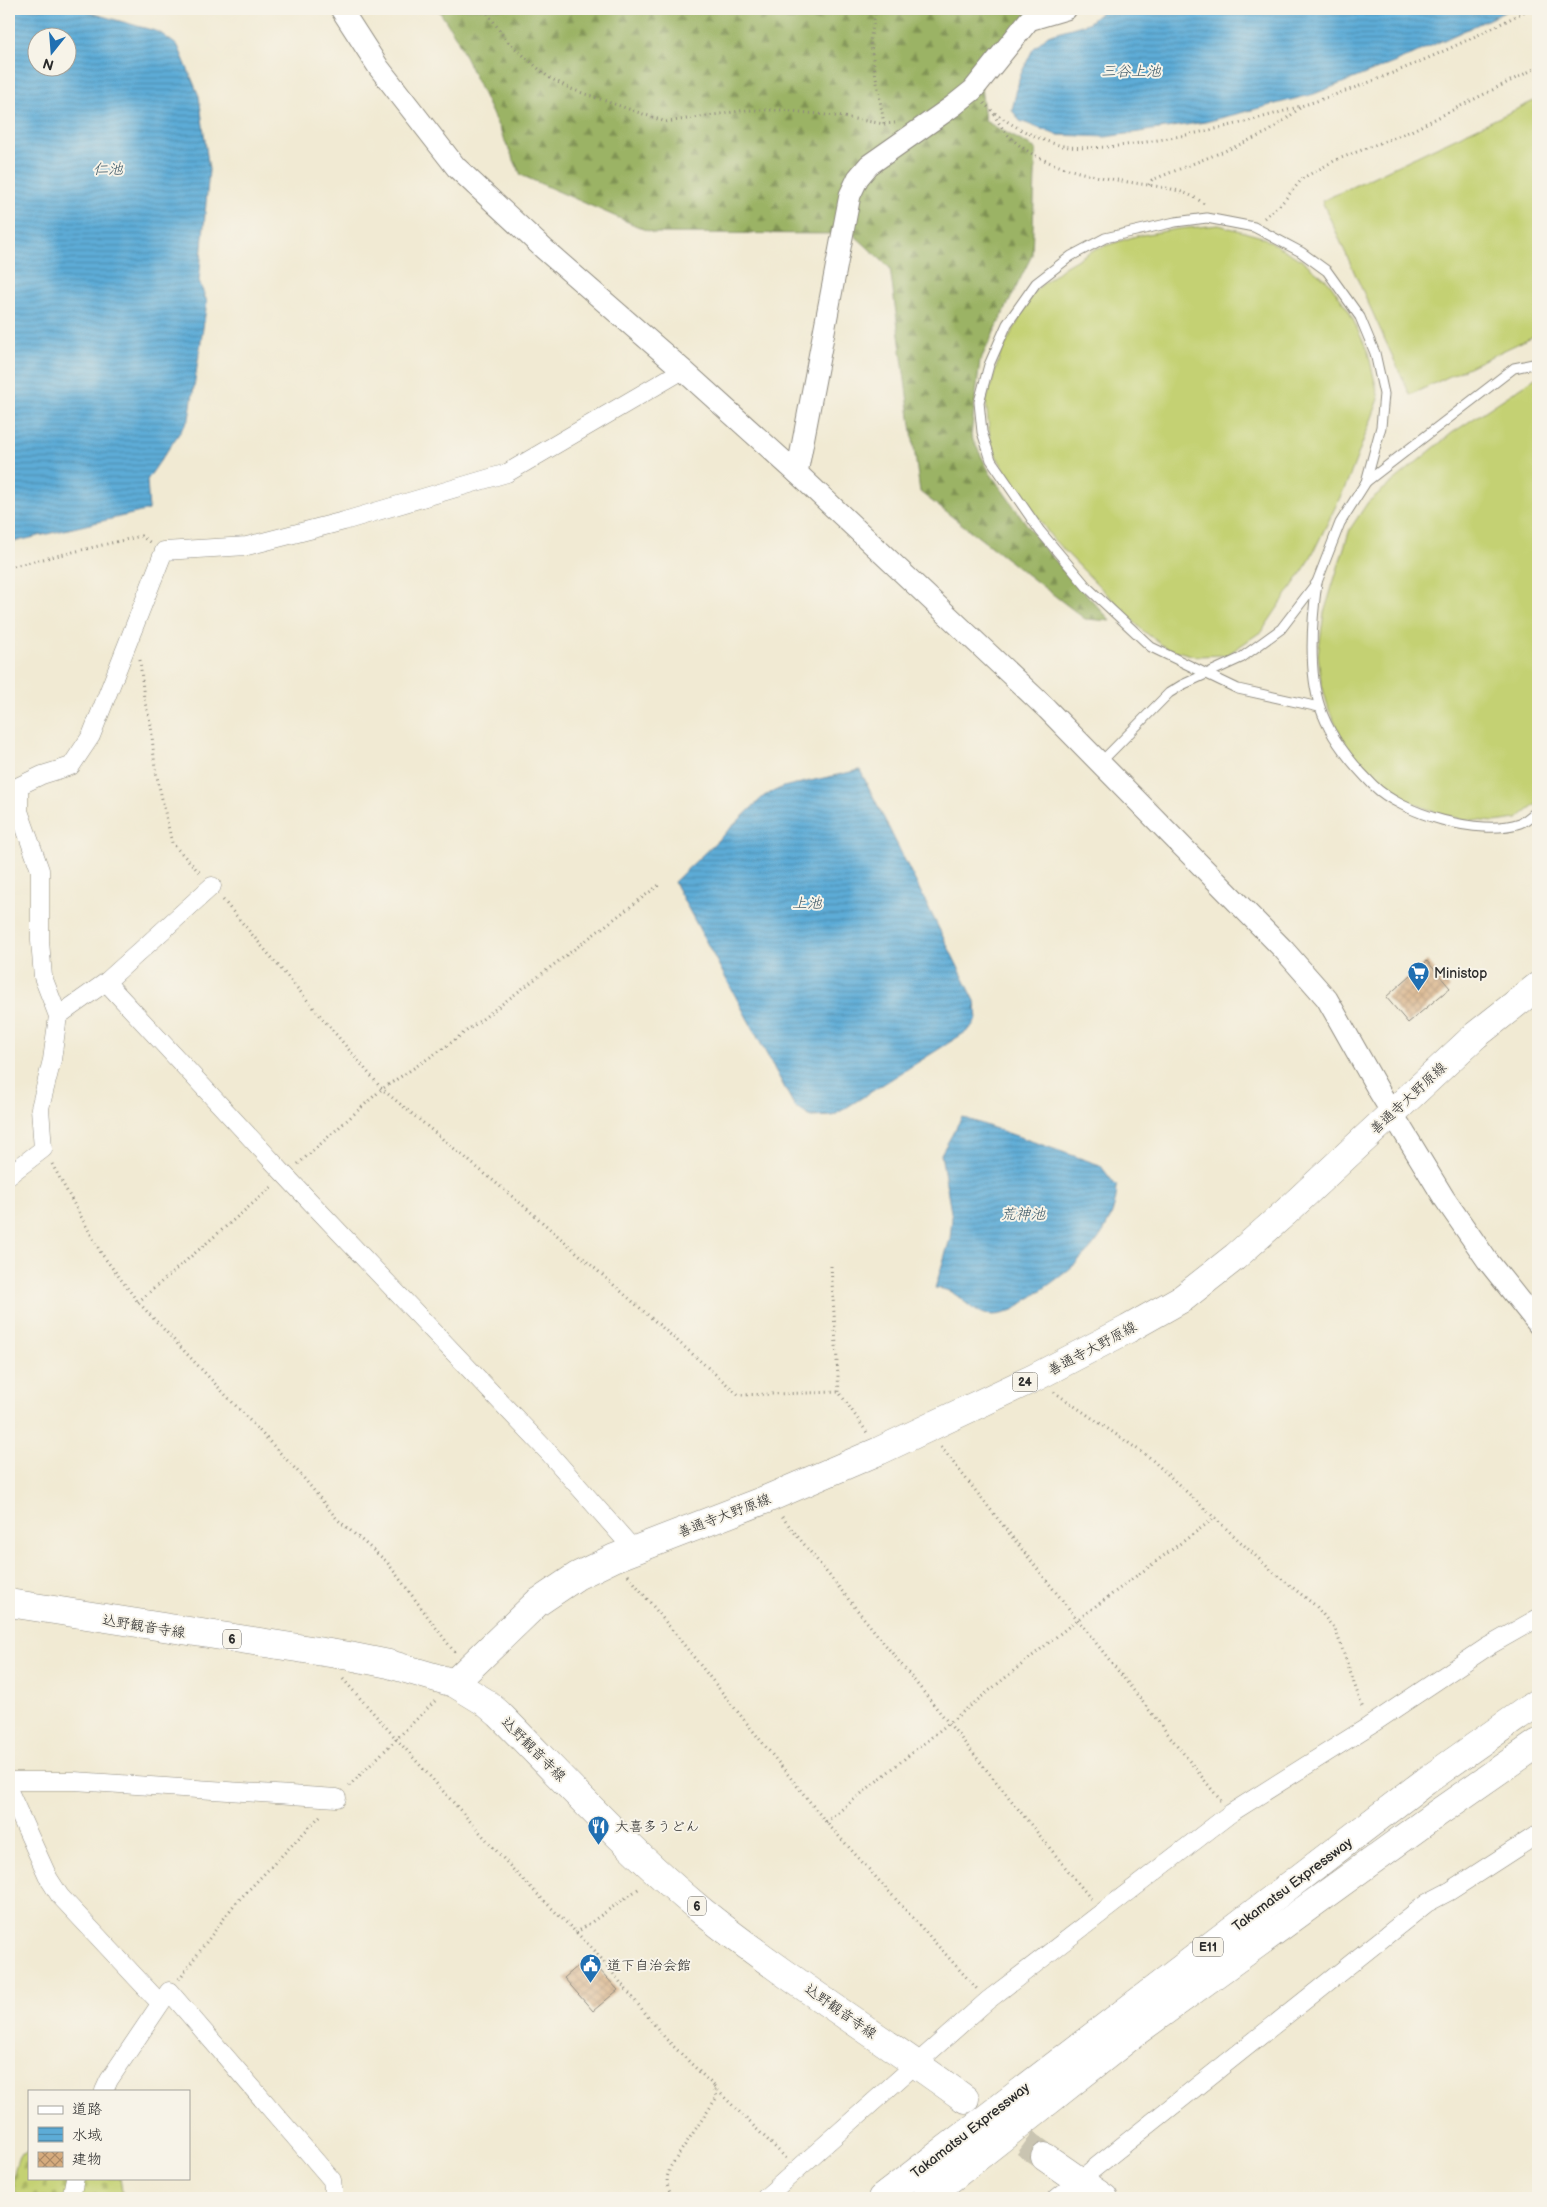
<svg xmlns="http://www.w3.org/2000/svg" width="1547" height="2207" viewBox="0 0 1547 2207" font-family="'Balsamiq Sans','Klee One',sans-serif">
  <defs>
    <pattern id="forest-firs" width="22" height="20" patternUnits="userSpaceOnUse" patternTransform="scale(1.25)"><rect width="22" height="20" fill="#9bb365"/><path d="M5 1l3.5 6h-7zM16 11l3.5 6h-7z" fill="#7f9253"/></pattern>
    <pattern id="cemetery-stones" width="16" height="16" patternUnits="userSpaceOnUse" patternTransform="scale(1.25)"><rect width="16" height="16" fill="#c4d173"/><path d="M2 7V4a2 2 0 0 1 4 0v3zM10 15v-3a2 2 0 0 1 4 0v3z" fill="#a9b464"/></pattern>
    <pattern id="water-rules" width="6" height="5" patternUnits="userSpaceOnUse" patternTransform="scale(1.25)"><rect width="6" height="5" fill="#5dacd7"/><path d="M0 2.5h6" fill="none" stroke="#4d8caf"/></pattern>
    <pattern id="building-cross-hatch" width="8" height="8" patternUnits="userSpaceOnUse" patternTransform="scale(1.25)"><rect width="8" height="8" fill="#d5ab7d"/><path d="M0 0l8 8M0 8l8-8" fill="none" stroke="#ad8b67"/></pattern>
  </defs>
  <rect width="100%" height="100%" fill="#f7f3e8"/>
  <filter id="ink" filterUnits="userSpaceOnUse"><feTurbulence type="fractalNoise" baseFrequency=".02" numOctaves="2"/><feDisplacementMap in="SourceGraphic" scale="10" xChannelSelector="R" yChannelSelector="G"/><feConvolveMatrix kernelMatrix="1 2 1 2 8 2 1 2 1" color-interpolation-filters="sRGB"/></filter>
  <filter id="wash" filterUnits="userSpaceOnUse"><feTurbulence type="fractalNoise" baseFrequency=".0096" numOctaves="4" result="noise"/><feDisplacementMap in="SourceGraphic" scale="20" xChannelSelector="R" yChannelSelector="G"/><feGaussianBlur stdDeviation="1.12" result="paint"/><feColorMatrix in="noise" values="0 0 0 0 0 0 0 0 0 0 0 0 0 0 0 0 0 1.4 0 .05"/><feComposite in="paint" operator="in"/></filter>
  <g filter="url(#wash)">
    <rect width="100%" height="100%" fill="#f1ead3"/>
    <polygon fill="url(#forest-firs)" stroke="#636f48" points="438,9 1038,9 980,78 985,121 1036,149 1032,255 980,361 971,436 990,473 1042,546 1111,621 1085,619 920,492 890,268 853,234 653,233 521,175 456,37"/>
    <path fill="url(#cemetery-stones)" stroke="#787e4f" d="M29,2151V2178H120L123,2198H19C10,2184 14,2170 19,2156Z"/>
    <g fill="#c4d173" stroke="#787e4f">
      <polygon points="1538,99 1538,334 1410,395 1322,201"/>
      <polygon points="1219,225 1262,237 1303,261 1329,282 1349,311 1368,352 1379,399 1348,481 1308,563 1262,631 1227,655 1195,656 1166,648 1142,630 1053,539 1007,474 991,447 986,402 1000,355 1034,291 1064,267 1095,249 1136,236 1177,229"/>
      <polygon points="1538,376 1538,803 1517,819 1494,822 1461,819 1434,812 1407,800 1380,783 1359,762 1341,736 1329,710 1321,682 1318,654 1324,613 1343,551 1350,529 1368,502 1452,433"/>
    </g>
    <g fill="url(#water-rules)" stroke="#446c81" fill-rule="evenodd">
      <path d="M9,9H77L159,32L178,46L199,96L209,170L199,281L207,302L189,419L147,480L149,510L9,543ZM38,38H68V68H38Z"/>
      <polygon points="1105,9 1511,9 1396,62 1314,94 1205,122 1106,137 1057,135 1020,121 1012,110 1020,76 1033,49 1048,35 1088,23"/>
      <polygon points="860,770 975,1001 977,1019 969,1030 833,1116 811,1117 795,1107 674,882 764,796 783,787"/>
      <path d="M962,1117L1100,1165L1117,1187C1114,1249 1056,1278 1012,1311C968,1327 968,1289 935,1288L950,1239L952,1218L941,1154Z"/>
    </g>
    <g id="blocks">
      <g fill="url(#building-cross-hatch)">
        <polygon points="1427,961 1450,988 1408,1023 1386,997"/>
        <polygon points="586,1959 595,1969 597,1967 618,1990 593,2011 564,1978"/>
      </g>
    </g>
  </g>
  <g filter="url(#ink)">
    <use href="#blocks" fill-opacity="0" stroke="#8e8a7f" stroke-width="1"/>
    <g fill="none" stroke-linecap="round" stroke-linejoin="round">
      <polyline stroke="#c9c4b1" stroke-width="28" stroke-dasharray="28 14" stroke-linecap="butt" points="991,2118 1045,2157"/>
      <defs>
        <g id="service">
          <path d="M1317,582C1312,619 1308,671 1320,707C1329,735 1352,764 1373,785C1402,814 1480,837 1520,823C1526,821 1533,814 1538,810"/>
          <polyline points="1319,707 1238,689 1151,647 1087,587 1040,531 991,460 982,432 979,402 989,365 1007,324 1036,283 1071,256 1105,238 1175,222 1207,218 1254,227 1301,252 1327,271 1360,317 1375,353 1384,394 1381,427 1366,482"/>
          <polyline points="1100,763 1169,693 1182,685 1241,658 1281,629 1317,582 1340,523 1366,482 1514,368 1538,363"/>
        </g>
        <g id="minor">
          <polyline points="106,982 285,1175 549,1453 634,1550"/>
          <polyline points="58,1016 106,982 212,886"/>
          <polyline points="9,1175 43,1149 40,1108 52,1060 58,1016 43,977 40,941 40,870 19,811 19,786 42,775 71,766 91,736 164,551 247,546 344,521 507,473 683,370"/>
          <polyline points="9,1781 74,1781 337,1798"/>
          <polyline points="9,1791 49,1879 60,1896 160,2003"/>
          <polyline points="104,2091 109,2080 169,1991 332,2180 334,2198"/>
          <polyline points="71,2198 75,2178"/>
          <polyline points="765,2198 987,2001 1231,1813 1369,1726 1487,1647 1538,1618"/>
          <polyline points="1057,2198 1427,1903 1450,1891 1538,1834"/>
        </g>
        <g id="tertiary">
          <polyline points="341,9 379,68 456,167 544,249 683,370 797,473 1047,709 1284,950 1327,999 1380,1093 1444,1198 1487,1260 1538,1324"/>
          <polyline points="797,473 850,195 858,178 869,165 953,106 973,90 1029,20 1066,9"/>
        </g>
        <g id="primary">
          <path d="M9,1603L349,1656L389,1664L454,1683L485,1702L499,1714C565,1781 630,1852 703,1912C787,1979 879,2036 965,2099"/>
          <polyline points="454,1683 537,1603 577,1576 614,1558 767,1499 879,1451 1034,1378 1128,1329 1183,1298 1235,1257 1286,1212 1476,1035 1538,986"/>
          <polyline points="1045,2157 1104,2198"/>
        </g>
        <g id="motorway">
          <polyline points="882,2198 1426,1781 1538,1702"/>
          <polyline points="926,2198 1136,2032 1439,1812 1538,1743"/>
        </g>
      </defs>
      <use href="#service" stroke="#8e8a7f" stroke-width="11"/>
      <use href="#minor" stroke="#8e8a7f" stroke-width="19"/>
      <use href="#tertiary" stroke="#8e8a7f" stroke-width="23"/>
      <use href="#primary" stroke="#8e8a7f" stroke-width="29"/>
      <use href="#motorway" stroke="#8e8a7f" stroke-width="29"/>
      <g stroke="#8e8a7f" stroke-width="3" stroke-dasharray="1 4" stroke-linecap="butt">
        <polyline points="485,9 506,40 548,77 571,89 666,122 747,110 783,110 843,117 884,124 895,123"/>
        <polyline points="876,9 870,41 884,124"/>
        <path d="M984,103C1000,121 1046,145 1070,147C1105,150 1141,143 1175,137C1299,115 1418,68 1529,9"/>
        <path d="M994,114C1018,166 1091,176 1141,184C1162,187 1190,190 1206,206"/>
        <polyline points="1149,185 1152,180 1232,148 1270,131 1300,108"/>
        <polyline points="1264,218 1281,204 1303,178 1336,160 1411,131 1538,67"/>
        <polyline points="9,567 141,536 151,543"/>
        <polyline points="140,660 144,699 151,725 155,768 172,843 201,874"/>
        <polyline points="223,900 382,1089 525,1207 739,1395 839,1392 868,1434"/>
        <polyline points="52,1164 101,1253 138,1302 302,1476 337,1519 387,1562 455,1653"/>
        <polyline points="298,1164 382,1089 444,1048 659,885"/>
        <polyline points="831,1266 839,1392"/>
        <polyline points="138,1302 273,1186"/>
        <polyline points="1054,1392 1149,1457 1273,1572 1316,1606 1336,1631 1363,1709"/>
        <polyline points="941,1447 1221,1801"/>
        <polyline points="782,1517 1091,1899"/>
        <polyline points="628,1575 826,1822 977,1989"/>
        <path d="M343,1679L518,1875L595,1951L666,2039L714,2086L717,2097L671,2166C665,2179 666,2187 674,2198"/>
        <polyline points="349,1786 435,1701"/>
        <polyline points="826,1822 1077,1620 1216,1517"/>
        <polyline points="576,1933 641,1887"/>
        <polyline points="179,1979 234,1905 322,1814"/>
        <polyline points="714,2087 786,2158"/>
      </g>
      <use href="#service" stroke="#fff" stroke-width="9"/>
      <use href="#minor" stroke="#fff" stroke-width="18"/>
      <use href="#tertiary" stroke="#fff" stroke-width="21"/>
      <use href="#primary" stroke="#fff" stroke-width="28"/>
      <use href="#motorway" stroke="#fff" stroke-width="28"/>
    </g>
  </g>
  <defs>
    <symbol id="supermarket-pin" viewBox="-11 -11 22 30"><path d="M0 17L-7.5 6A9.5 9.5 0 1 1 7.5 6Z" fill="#1f6fb2" stroke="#f7f3e8"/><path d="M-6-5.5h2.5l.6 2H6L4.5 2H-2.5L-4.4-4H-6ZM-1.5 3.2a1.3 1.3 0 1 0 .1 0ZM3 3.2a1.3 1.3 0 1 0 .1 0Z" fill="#fff"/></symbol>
    <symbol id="restaurant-pin" viewBox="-11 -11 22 30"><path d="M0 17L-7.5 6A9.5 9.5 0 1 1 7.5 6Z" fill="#1f6fb2" stroke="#f7f3e8"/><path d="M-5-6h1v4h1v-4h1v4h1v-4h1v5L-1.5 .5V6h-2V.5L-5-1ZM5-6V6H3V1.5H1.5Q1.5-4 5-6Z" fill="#fff"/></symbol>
    <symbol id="civic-pin" viewBox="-11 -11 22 30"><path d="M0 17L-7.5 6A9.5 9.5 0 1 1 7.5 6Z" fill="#1f6fb2" stroke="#f7f3e8"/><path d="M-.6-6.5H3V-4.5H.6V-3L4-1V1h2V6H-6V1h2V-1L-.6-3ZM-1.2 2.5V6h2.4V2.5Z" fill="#fff"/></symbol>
  </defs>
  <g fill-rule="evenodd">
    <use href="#supermarket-pin" x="1406" y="960" width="25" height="34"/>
    <use href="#restaurant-pin" x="586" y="1814" width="25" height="34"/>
    <use href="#civic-pin" x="578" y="1952" width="25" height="34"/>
  </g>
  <g text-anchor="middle" stroke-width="4" stroke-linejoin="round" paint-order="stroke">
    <g fill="#f7f3e8" stroke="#686764" stroke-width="1">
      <rect x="1012.5" y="1372.5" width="25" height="19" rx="4"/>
      <rect x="223" y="1629.5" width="18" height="19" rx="4"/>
      <rect x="688" y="1896.5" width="18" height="19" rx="4"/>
      <rect x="1193" y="1937.5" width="30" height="19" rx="4"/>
    </g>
    <g font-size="12" font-weight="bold" fill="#2b2b2b">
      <text x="1025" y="1386">24</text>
      <text x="232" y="1643">6</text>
      <text x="697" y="1910">6</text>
      <text x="1208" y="1951">E11</text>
    </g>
    <g font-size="14" fill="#2b2b2b" stroke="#f7f3e8" text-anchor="start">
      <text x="1434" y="978">Ministop</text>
      <text x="615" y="1831">大喜多うどん</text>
      <text x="607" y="1970">道下自治会館</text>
    </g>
    <g font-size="14" fill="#2b2b2b" stroke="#f7f3e8">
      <text transform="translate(1408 1098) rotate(-43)" y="5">善通寺大野原線</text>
      <text transform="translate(1092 1348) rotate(-28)" y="5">善通寺大野原線</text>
      <text transform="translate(724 1515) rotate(-21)" y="5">善通寺大野原線</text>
      <text transform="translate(144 1626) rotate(9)" y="5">込野観音寺線</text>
      <text transform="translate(534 1749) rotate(45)" y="5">込野観音寺線</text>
      <text transform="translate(1292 1884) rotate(-37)" y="5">Takamatsu Expressway</text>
      <text transform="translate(841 2011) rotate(35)" y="5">込野観音寺線</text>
      <text transform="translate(970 2130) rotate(-38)" y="5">Takamatsu Expressway</text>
    </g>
    <g font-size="15" font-style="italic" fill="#3c5867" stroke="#f7f3e8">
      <text x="1131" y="76">三谷上池</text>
      <text x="108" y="174">仁池</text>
      <text x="807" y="908">上池</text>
      <text x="1023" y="1219">荒神池</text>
    </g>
  </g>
  <rect width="1547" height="2207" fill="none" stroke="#f7f3e8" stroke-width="30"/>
  <rect x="28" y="2090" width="162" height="90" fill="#f7f3e8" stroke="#a5a39c"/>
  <rect x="38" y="2106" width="25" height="8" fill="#ffffff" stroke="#a5a39c"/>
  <text x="72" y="2114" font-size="15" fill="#2b2b2b">道路</text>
  <rect x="38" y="2127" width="25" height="15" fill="url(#water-rules)" stroke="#a5a39c"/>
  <text x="72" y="2140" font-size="15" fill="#2b2b2b">水域</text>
  <rect x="38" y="2152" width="25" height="15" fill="url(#building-cross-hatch)" stroke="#a5a39c"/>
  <text x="72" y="2164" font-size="15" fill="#2b2b2b">建物</text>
  <g transform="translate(52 52) rotate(197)"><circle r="24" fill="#f7f3e8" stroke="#a5a39c"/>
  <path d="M0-4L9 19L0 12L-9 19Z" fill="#1f6fb2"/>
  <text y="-8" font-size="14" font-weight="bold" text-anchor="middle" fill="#2b2b2b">N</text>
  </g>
</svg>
